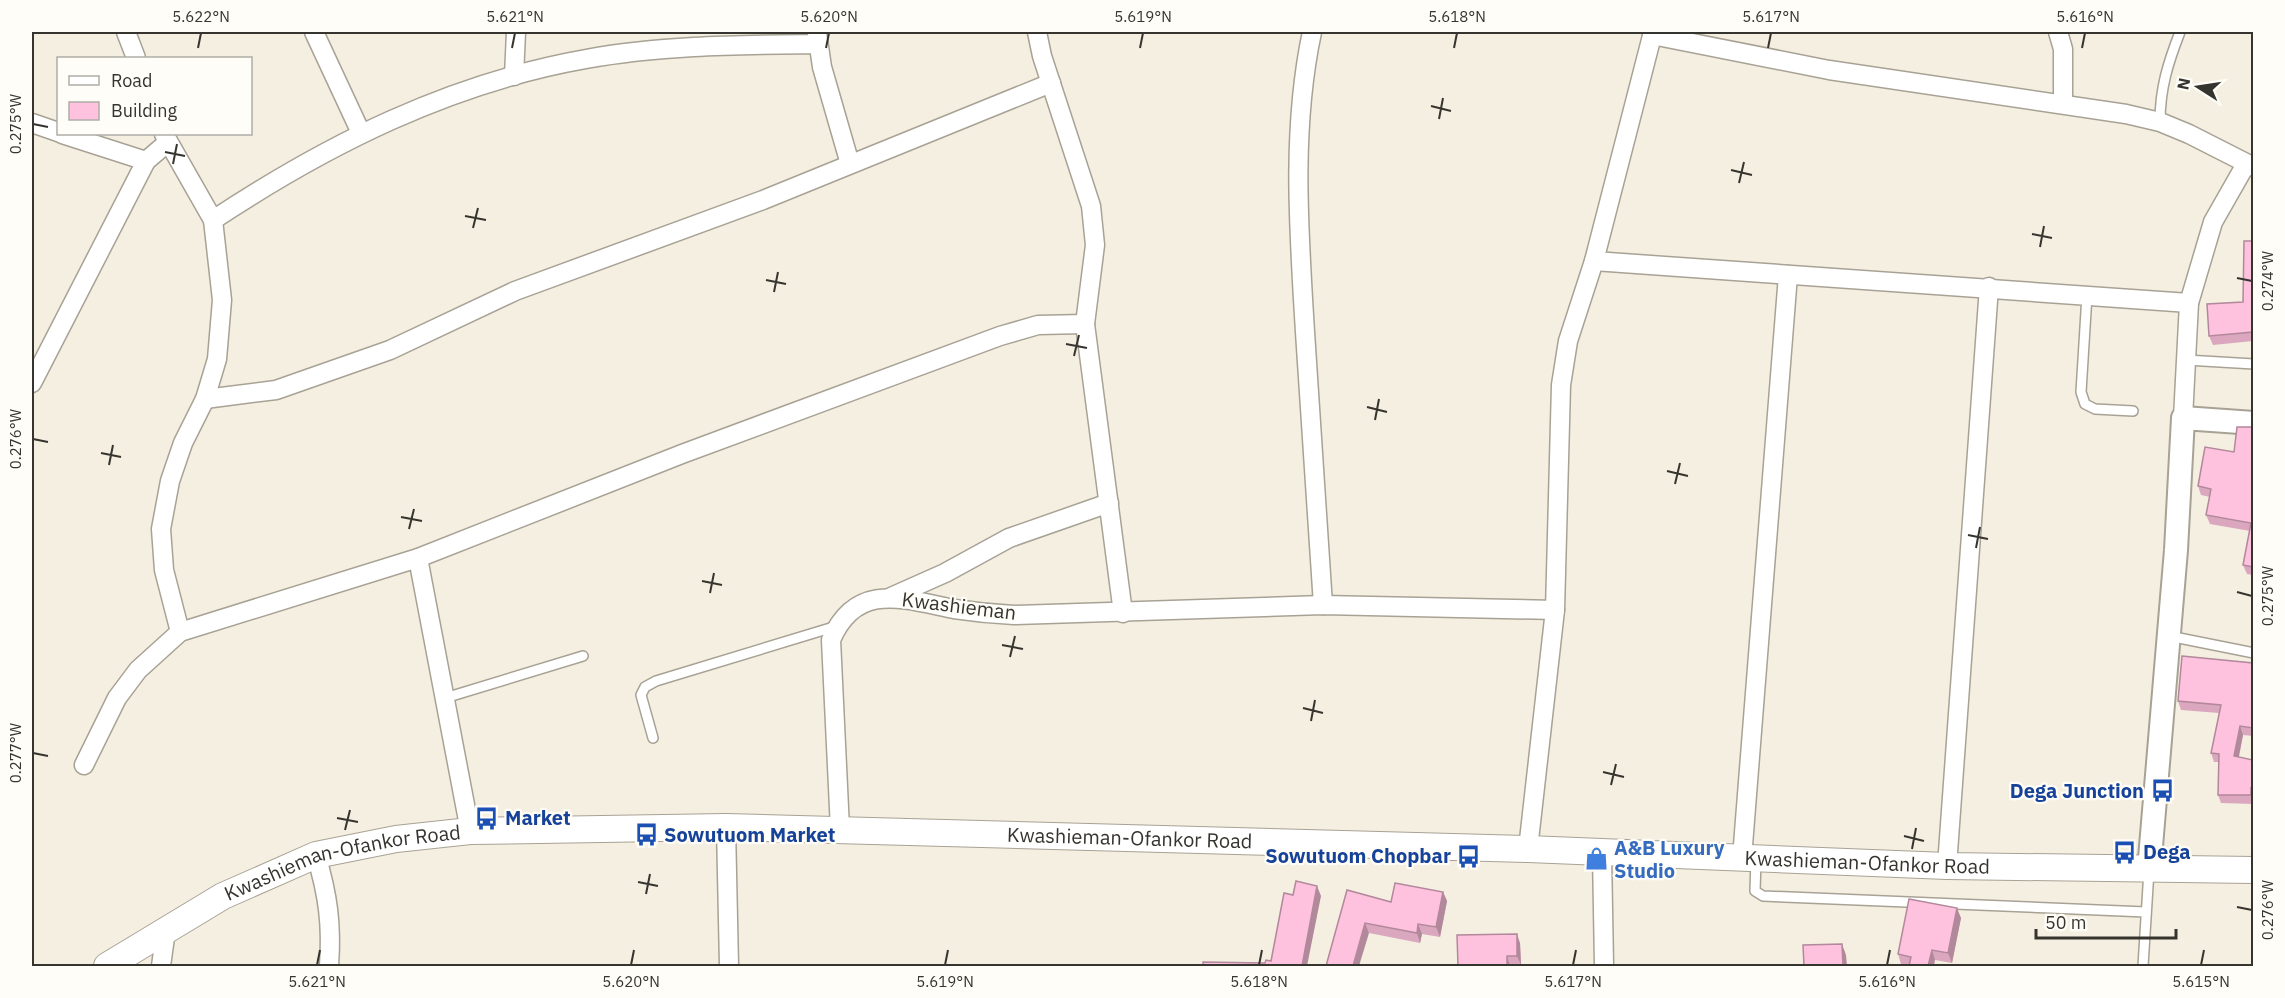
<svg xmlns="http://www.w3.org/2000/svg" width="2285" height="998" viewBox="0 0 2285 998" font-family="'IBM Plex Sans',sans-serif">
  <rect width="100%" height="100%" fill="#f5efe1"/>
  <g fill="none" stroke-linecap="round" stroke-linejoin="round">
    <defs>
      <g id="service">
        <path d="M2160,122C2160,88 2168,63 2180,32"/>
        <polyline points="2087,295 2081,392 2085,404 2095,409 2133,411"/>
        <polyline points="2186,360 2254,364"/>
        <polyline points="2169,636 2254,653"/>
        <polyline points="445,698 583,656"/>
        <polyline points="653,738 641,695 645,687 656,681 837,626"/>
        <polyline points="1756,859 1755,891 1763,896 2146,912"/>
        <polyline points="2143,966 2149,870"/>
      </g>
      <g id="minor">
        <polyline points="126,32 136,58"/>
        <polyline points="314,32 361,133"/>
        <polyline points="1037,32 1042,56 1091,206 1095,245 1085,324 1123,613"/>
        <path d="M1312,32C1291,130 1299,232 1305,332C1311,423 1317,514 1323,605"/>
        <polyline points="2058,32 2063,49 2063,104"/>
        <polyline points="817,33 822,67 850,164"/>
        <polyline points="1652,35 1829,70 2126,114 2160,122 2189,134 2254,167"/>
        <polyline points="514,76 516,32"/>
        <polyline points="32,123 58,132"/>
        <polyline points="62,134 146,161"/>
        <polyline points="164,134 213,220 222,300 217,359 205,399 183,443 170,481 161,529 164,570 180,632"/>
        <path d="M213,220C328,144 450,83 586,59C662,45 741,45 818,44"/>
        <polyline points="1594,261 2189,303"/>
        <polyline points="32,383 146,161 167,143"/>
        <polyline points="205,399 276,390 390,350 515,291 763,200 1051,83"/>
        <polyline points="2183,418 2189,303 2213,222 2246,164"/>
        <polyline points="418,558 470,831"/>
        <polyline points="891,597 945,573 1009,538 1109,503"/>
        <polyline points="84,765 117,698 138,670 180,632 418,558 682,454 1000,336 1038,325 1085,324"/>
        <polyline points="726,827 729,966"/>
        <path d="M840,829L831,640C856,581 904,599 954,609C974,612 994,614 1014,615L1323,605L1555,610"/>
        <polyline points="1528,849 1555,610 1561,385 1568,341 1594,261 1653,32"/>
        <polyline points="1602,854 1604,966"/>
        <path d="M316,855C328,895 332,925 329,966"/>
        <polyline points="1742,858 1788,275"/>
        <polyline points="1947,866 1989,287"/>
        <polyline points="161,966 166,930"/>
      </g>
      <polyline id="tertiary" points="2149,870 2176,550 2183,418 2254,423"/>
      <g id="secondary">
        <path id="s1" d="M107,966L223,896L316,855L396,839L470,831L726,827L1528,849L1947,866L2254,870"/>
      </g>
    </defs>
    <use href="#service" stroke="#a8a295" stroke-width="12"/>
    <use href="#minor" stroke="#a8a295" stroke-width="21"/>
    <use href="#tertiary" stroke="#a8a295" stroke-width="26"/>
    <use href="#secondary" stroke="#a8a295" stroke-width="28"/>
    <use href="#service" stroke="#fff" stroke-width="9"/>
    <use href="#minor" stroke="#fff" stroke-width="18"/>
    <use href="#tertiary" stroke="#fff" stroke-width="22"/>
    <use href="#secondary" stroke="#fff" stroke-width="26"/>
  </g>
  <g fill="#daa7bf">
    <polygon points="2253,241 2253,341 2213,345 2209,336 2243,302"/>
    <polygon points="2253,427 2253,575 2247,574 2243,565 2250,531 2210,524 2206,515 2210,497 2201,495 2198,486 2234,452"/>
    <polygon points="2253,663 2253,736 2243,735 2239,757 2253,760 2253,804 2221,803 2218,795 2218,762 2214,762 2211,753 2219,713 2181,710 2178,701"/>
    <polygon points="1347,890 1391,902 1443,892 1447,901 1440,937 1422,934 1420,943 1369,933"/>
    <polygon points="1961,918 1952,963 1935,960 1909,966 1901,964 1898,954"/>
    <polygon points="1520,943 1521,965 1458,966"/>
  </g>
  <g fill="#b2889b">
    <polygon points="2240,726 2243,735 2237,765 2234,756"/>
    <polygon points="2251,788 2253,796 2253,803 2251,795"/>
    <polygon points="1317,886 1321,896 1307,966 1302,966"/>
    <polygon points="1443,892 1447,901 1440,937 1436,927"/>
    <polygon points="1957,908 1961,918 1952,963 1948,953"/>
    <polygon points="1365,923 1369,933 1359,966 1353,966"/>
    <polygon points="1418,924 1422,934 1420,943 1417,933"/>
    <polygon points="1517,934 1520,943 1521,965 1517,956"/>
    <polygon points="1842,944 1846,955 1847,966 1843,966"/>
    <polygon points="1932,950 1935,960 1934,966 1928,966"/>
    <polygon points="1507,956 1510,966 1507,966"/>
  </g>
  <g fill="#fec2de" stroke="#b2889b" stroke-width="1.5">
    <polygon points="2244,241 2253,241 2253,332 2209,336 2207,304 2243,302"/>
    <polygon points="2237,427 2253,427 2253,567 2243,565 2251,523 2206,515 2211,489 2198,486 2205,447 2234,452"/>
    <polygon points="2182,656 2253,663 2253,728 2240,726 2234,756 2253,760 2253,789 2251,788 2251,795 2218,795 2219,754 2211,753 2221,705 2178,701"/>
    <polygon points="1296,881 1317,886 1302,966 1203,966 1203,962 1265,963 1266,960 1271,961 1284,893 1293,895"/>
    <polygon points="1395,883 1443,892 1436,927 1418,924 1417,933 1365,923 1353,966 1326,966 1347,890 1391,902"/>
    <polygon points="1909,899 1957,908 1948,953 1932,950 1928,966 1909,966 1911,957 1898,954"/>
    <polygon points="1517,934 1517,956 1507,956 1507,966 1458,966 1457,935"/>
    <polygon points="1842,944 1843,966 1804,966 1803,945"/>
  </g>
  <path fill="none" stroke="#36342f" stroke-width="2" d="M198,48L201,33M512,48L515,33M826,48L829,33M1140,48L1143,33M1454,48L1457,33M1768,48L1771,33M2082,48L2085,33M1431,106L1451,111M1439,119L1443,98M33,124L48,127M165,152L185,156M173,164L177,144M1731,170L1752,175M1739,183L1744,162M465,216L486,220M473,228L478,208M2032,234L2052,238M2040,247L2044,226M2237,278L2252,281M766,280L786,284M774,292L778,272M1066,344L1087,348M1074,356L1079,335M1367,407L1387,412M1375,420L1379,399M33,439L48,442M101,453L121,457M109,465L113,445M1667,471L1688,476M1675,484L1680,463M401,517L422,521M409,529L414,509M1968,535L1988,539M1976,548L1980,527M702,581L722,585M2237,592L2252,596M710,593L714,573M1002,645L1023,649M1010,657L1015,636M1303,708L1323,713M1311,721L1315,700M33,753L48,756M1603,772L1624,777M1611,785L1616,764M337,818L358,822M345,830L350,810M1904,836L1924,841M1912,849L1916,828M638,882L658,886M646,894L650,874M2237,907L2252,910M317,965L320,950M631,965L634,950M945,965L948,950M1259,965L1262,950M1573,965L1576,950M1887,965L1890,950M2201,965L2204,950"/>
  <defs>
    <symbol id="bus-bare" viewBox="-9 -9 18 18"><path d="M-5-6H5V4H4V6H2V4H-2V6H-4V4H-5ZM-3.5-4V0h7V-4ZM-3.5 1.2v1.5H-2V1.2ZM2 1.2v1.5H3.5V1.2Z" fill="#1a4fb4" stroke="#fffdf7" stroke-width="2.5" paint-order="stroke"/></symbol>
    <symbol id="shop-bare" viewBox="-9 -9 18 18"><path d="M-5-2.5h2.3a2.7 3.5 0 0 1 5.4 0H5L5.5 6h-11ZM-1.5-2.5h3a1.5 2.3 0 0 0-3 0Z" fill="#3f7fe0" stroke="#fffdf7" stroke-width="2.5" paint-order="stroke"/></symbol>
  </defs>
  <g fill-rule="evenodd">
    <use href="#bus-bare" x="2146" y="774" width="33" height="33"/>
    <use href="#bus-bare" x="470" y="802" width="33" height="33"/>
    <use href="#bus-bare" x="630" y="818" width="33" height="33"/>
    <use href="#bus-bare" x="2108" y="836" width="33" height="33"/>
    <use href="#bus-bare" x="1452" y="840" width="33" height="33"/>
    <use href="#shop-bare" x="1580" y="842" width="33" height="33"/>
  </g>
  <g text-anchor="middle" stroke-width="4.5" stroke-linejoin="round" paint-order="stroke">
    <g font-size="20" fill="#36342f" stroke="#fffdf7">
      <text transform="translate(959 606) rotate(7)" y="7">Kwashieman</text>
      <text dy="7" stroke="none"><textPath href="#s1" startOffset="1053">Kwashieman-Ofankor Road</textPath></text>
      <text dy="7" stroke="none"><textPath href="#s1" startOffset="1791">Kwashieman-Ofankor Road</textPath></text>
      <text dy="7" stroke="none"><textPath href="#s1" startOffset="261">Kwashieman-Ofankor Road</textPath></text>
    </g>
    <g font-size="20" font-weight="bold" fill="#164399" stroke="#fffdf7" text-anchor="start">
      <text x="2144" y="798" text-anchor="end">Dega Junction</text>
      <text x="505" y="825">Market</text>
      <text x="664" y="842">Sowutuom Market</text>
      <text x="2143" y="859">Dega</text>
      <text x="1451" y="863" text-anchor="end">Sowutuom Chopbar</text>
    </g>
    <g font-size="20" font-weight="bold" fill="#366cbe" stroke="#fffdf7" text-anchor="start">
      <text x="1614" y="855">A&amp;B Luxury<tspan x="1614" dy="23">Studio</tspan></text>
    </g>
  </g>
  <rect width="2285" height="998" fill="none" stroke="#fffdf7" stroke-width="66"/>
  <rect x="57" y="57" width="195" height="78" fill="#fffdf7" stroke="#afada7" stroke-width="1.5"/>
  <rect x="69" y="76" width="30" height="9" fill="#ffffff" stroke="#afada7" stroke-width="1.5"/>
  <text x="111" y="87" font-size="18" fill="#36342f">Road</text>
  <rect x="69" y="102" width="30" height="18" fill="#fec2de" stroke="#afada7" stroke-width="1.5"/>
  <text x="111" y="117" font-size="18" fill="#36342f">Building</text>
  <g transform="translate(2198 87) rotate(282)" stroke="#fffdf7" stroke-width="4.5" paint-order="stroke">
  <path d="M0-4.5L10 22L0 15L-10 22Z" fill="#36342f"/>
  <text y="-9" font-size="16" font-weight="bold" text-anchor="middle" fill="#36342f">N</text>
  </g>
  <path d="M2036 929v9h140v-9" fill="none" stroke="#36342f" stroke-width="3"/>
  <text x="2045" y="929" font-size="18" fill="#36342f" stroke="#fffdf7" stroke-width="4.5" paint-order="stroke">50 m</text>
  <rect x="33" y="33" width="2219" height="932" fill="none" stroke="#36342f" stroke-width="2"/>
  <g font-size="15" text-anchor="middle" fill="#36342f">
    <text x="201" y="22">5.622°N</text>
    <text x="515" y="22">5.621°N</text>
    <text x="829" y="22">5.620°N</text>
    <text x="1143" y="22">5.619°N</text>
    <text x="1457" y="22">5.618°N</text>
    <text x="1771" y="22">5.617°N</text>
    <text x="2085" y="22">5.616°N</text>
    <text transform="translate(16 124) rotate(-90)" y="5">0.275°W</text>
    <text transform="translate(2268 281) rotate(-90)" y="5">0.274°W</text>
    <text transform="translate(16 439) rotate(-90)" y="5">0.276°W</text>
    <text transform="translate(2268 596) rotate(-90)" y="5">0.275°W</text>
    <text transform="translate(16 753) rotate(-90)" y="5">0.277°W</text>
    <text transform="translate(2268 910) rotate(-90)" y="5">0.276°W</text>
    <text x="317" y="987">5.621°N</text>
    <text x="631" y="987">5.620°N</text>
    <text x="945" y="987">5.619°N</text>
    <text x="1259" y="987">5.618°N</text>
    <text x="1573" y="987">5.617°N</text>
    <text x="1887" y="987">5.616°N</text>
    <text x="2201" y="987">5.615°N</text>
  </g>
</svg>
